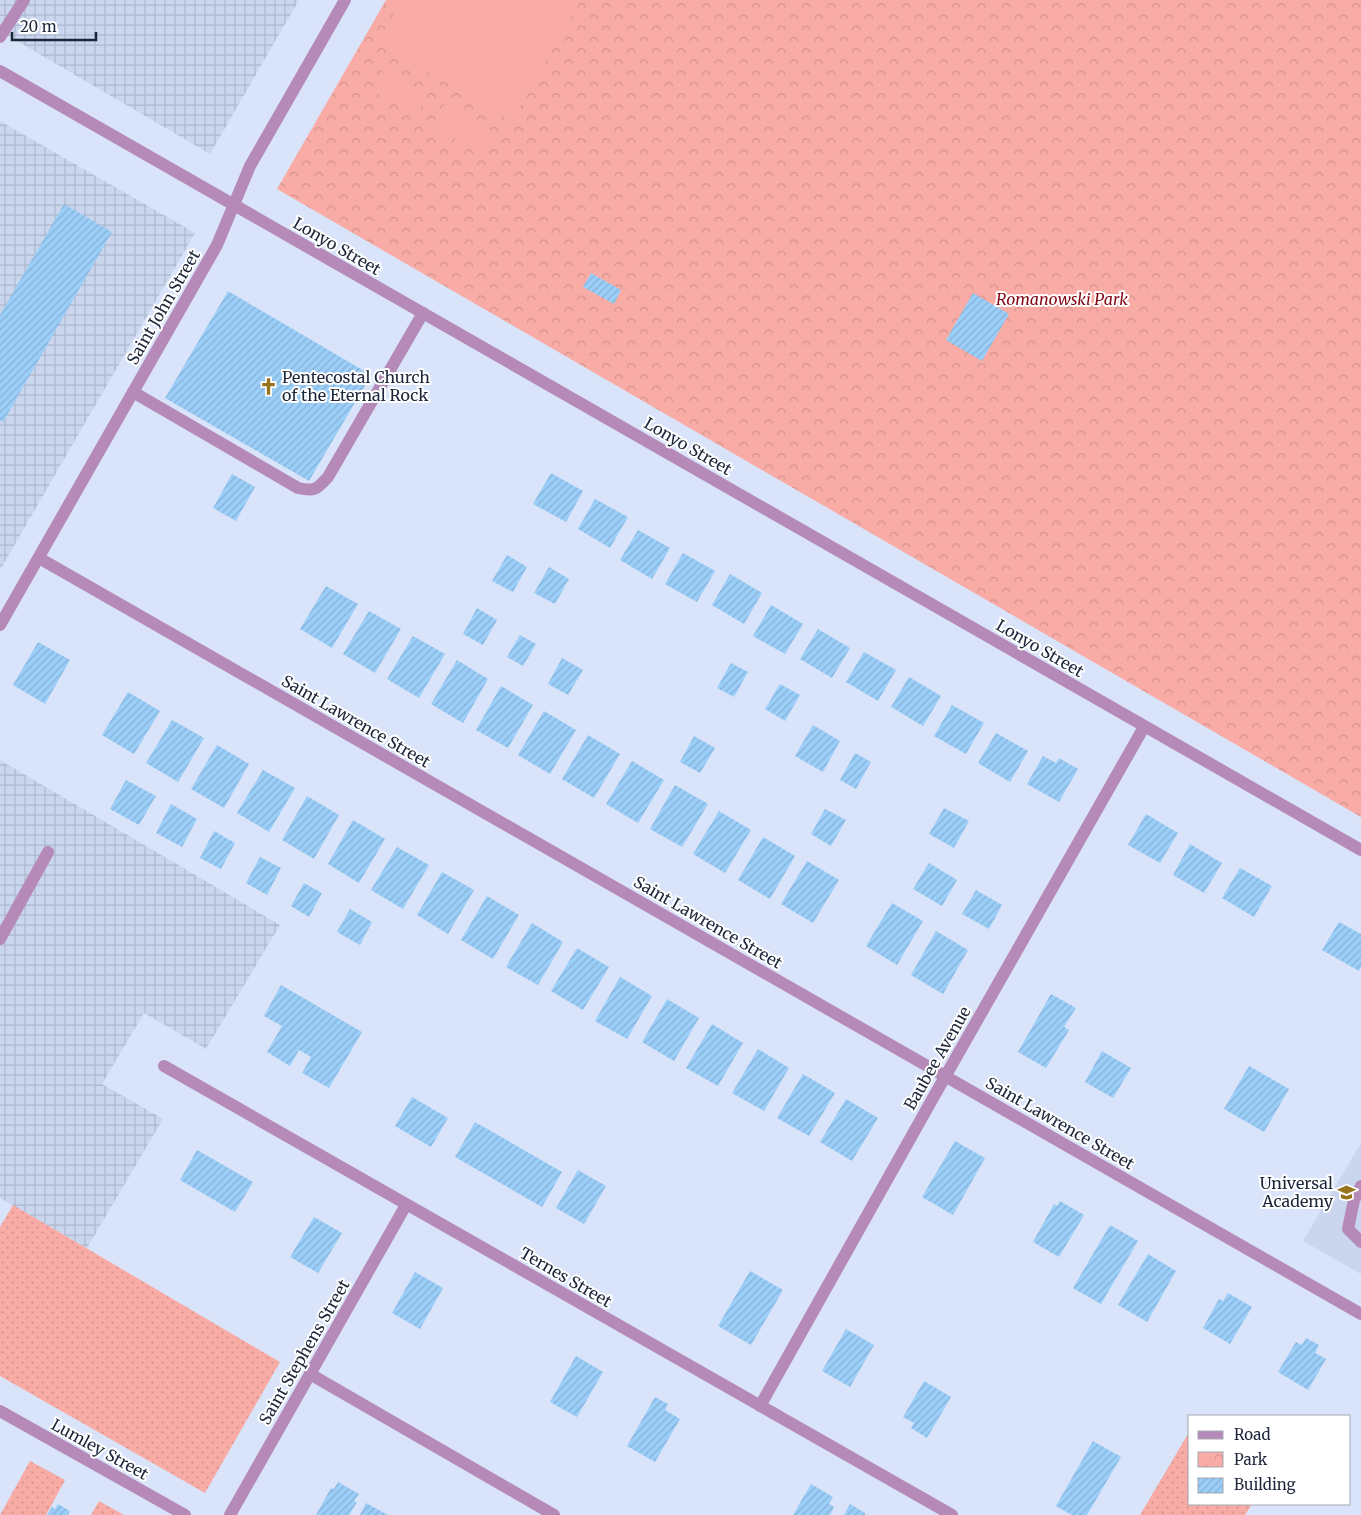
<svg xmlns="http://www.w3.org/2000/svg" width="1361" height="1515" viewBox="0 0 1361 1515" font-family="Merriweather,serif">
  <defs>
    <pattern id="industrial-grid" width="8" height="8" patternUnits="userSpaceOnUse" patternTransform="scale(1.25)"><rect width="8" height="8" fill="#cad6ee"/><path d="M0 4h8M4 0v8" fill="none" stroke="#adb8cd"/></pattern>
    <pattern id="grass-dots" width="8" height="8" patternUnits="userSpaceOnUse" patternTransform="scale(1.25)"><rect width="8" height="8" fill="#f9aba5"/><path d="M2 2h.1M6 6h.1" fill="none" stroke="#d5938f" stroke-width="1.8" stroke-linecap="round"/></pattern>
    <pattern id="park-crowns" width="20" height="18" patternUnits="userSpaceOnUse" patternTransform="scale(1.25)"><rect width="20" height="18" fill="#f9aba5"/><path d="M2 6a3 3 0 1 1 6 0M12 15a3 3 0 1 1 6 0" fill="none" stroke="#d5938f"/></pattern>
    <pattern id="building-hatch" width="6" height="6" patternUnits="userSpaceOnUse" patternTransform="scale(1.25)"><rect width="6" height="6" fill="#9bcef8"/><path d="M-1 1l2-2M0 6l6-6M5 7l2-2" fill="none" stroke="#85b1d5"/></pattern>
  </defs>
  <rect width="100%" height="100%" fill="#d9e4fa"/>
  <polygon fill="#cad6ee" points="1361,1143 1361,1274 1303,1241"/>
  <g fill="url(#industrial-grid)">
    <polygon points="0,0 299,0 210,154 0,31"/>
    <polygon points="0,121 195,233 0,570"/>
    <polygon points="0,760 280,925 206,1049 144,1013 102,1084 163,1119 87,1248 0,1198"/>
  </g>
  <g fill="url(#grass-dots)">
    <polygon points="13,1205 280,1362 205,1493 0,1376 0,1227"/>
    <polygon points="1188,1434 1190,1435 1190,1504 1252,1504 1245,1515 1140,1515"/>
    <polygon points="30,1461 65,1480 46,1515 0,1515"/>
    <polygon points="99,1501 124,1515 91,1515"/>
  </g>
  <polygon fill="url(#park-crowns)" points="386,0 1361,0 1361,817 277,189"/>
  <g fill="#f9aba5">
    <polygon points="402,0 581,0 512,121 377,43"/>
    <polygon points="384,69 428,94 416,116 371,90"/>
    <polygon points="445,104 493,132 480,154 433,126"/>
  </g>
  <g fill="url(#building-hatch)">
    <polygon points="64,204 112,232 3,422 0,420 0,315"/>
    <polygon points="591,273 621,290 614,304 583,287"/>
    <polygon points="228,291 371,375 309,481 165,398"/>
    <polygon points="973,293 1009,314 982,361 946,340"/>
    <polygon points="551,473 583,491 566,522 533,504"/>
    <polygon points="232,474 255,487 236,521 213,508"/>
    <polygon points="595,499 628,517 610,548 578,529"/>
    <polygon points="638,530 670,548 652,579 620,560"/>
    <polygon points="683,553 715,571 697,602 665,584"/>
    <polygon points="507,555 527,567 513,592 492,581"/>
    <polygon points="549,567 569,579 555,604 534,593"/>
    <polygon points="730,574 762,593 744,624 712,605"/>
    <polygon points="326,586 358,604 332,648 300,629"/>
    <polygon points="771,605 803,624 785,654 753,636"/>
    <polygon points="477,608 497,620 483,645 463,634"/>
    <polygon points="369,611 401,629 375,673 343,654"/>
    <polygon points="818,629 850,648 832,678 800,659"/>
    <polygon points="520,635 536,644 523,666 507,657"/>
    <polygon points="413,636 445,654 419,698 387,679"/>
    <polygon points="38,642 70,660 45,704 13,685"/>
    <polygon points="864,652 896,670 878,701 846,682"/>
    <polygon points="562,658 583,670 568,695 548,684"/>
    <polygon points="457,660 488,679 463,723 431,704"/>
    <polygon points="731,663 748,672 734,697 717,688"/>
    <polygon points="909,677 941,696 923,726 891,707"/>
    <polygon points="780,684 800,695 785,721 765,709"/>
    <polygon points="501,686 533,705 508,748 476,730"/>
    <polygon points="128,692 160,711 134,754 102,735"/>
    <polygon points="952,705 984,723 966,754 934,736"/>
    <polygon points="544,711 576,730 550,774 518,755"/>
    <polygon points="172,720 204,738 178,782 146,763"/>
    <polygon points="813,725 840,741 823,772 795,756"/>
    <polygon points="996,733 1028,751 1010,782 978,763"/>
    <polygon points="588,735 620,754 594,798 562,779"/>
    <polygon points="694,736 715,748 700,773 680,762"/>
    <polygon points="217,745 249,764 224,808 191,789"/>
    <polygon points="855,753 871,762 856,789 840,780"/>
    <polygon points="1043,756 1056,763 1059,758 1078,769 1059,802 1027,784"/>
    <polygon points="632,761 664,780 638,823 606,804"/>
    <polygon points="263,770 295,788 269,832 237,813"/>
    <polygon points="126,780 156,796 139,825 110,809"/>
    <polygon points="675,785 708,804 682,847 650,829"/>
    <polygon points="307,796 339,815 314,859 282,840"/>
    <polygon points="171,804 197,819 182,847 156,833"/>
    <polygon points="944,808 969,821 954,848 929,834"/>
    <polygon points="825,809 846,820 831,846 811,834"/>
    <polygon points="719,811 751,830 725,873 693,854"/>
    <polygon points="1146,814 1178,833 1160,863 1128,845"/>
    <polygon points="353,820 385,839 359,883 328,864"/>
    <polygon points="214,831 235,843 221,869 200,858"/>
    <polygon points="763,837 795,856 770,899 738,880"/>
    <polygon points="1190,844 1222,863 1204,893 1173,875"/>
    <polygon points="397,847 429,865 403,909 371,890"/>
    <polygon points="260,857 281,868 267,895 246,883"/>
    <polygon points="807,861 839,880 813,923 781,904"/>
    <polygon points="929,863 957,880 942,906 913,889"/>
    <polygon points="1240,868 1272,886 1254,917 1222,898"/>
    <polygon points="442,872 474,890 448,934 417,915"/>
    <polygon points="304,883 322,893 309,917 291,906"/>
    <polygon points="976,890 1002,905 989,929 962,914"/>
    <polygon points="487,896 519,915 493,959 461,940"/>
    <polygon points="892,903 923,921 897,965 866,946"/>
    <polygon points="350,909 372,922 360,945 337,932"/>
    <polygon points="1339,922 1361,934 1361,968 1359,971 1322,950"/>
    <polygon points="532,923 563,942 538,985 506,967"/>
    <polygon points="936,931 968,950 943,994 911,975"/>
    <polygon points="577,948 609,967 583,1010 551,991"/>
    <polygon points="620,977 652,996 627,1039 595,1021"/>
    <polygon points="281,985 362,1032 329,1088 302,1073 311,1057 299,1050 290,1066 267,1052 282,1026 264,1016"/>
    <polygon points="1051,994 1076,1008 1064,1027 1069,1030 1046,1068 1018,1052"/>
    <polygon points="667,999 699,1018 674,1061 642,1042"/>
    <polygon points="712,1024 743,1043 718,1086 686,1068"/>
    <polygon points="758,1049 789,1068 764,1111 732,1093"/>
    <polygon points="1102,1051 1131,1068 1113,1098 1085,1082"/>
    <polygon points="1249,1066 1289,1089 1264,1132 1224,1109"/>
    <polygon points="803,1074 835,1093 809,1136 777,1118"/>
    <polygon points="412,1097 448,1118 431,1147 395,1126"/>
    <polygon points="846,1099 878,1118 852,1161 820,1142"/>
    <polygon points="475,1122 562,1172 542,1207 455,1157"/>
    <polygon points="955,1141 985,1158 953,1215 922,1197"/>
    <polygon points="197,1150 253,1182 235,1212 180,1180"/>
    <polygon points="578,1170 606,1186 584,1224 556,1208"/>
    <polygon points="1060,1201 1084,1215 1059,1257 1033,1242 1054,1204 1057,1206"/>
    <polygon points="314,1217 342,1233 318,1273 290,1257"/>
    <polygon points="1110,1225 1138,1241 1101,1304 1073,1288"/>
    <polygon points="1148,1254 1176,1271 1147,1322 1118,1305"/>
    <polygon points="750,1271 783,1290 751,1345 718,1326"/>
    <polygon points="415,1272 443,1288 420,1329 392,1313"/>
    <polygon points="1228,1293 1252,1307 1230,1344 1203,1328 1219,1299 1223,1301"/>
    <polygon points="846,1329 874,1345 850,1387 822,1371"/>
    <polygon points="1306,1338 1319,1345 1315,1353 1326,1359 1308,1390 1278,1372 1296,1342 1302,1345"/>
    <polygon points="576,1356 603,1372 577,1417 550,1402"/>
    <polygon points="924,1381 951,1397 927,1438 911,1428 914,1423 903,1417"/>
    <polygon points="655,1397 668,1404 665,1410 680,1419 655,1462 627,1446"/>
    <polygon points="1093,1441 1121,1457 1087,1515 1072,1515 1056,1506"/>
    <polygon points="338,1482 359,1494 354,1501 357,1502 349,1515 316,1515 331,1488 334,1489"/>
    <polygon points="811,1484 833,1497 829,1504 834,1507 830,1515 793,1515"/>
    <polygon points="366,1503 388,1515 360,1515"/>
    <polygon points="58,1504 70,1511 68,1515 47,1515 52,1507 55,1509"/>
    <polygon points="850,1504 865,1513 865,1515 844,1515"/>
  </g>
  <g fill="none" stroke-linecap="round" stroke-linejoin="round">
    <g stroke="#b58ab8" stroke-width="12">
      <polyline points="0,37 24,0"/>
      <polyline points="0,71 1361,850"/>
      <path d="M133,392L298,488C315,492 317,489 328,477L423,313"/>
      <polyline points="39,558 1361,1314"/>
      <polyline points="0,625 217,245 250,166 345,0"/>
      <polyline points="0,939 48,852"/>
      <polyline points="164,1066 952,1515"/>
      <polyline points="1361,1186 1354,1200 1348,1229 1361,1242"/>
      <polyline points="310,1374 554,1515"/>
      <polyline points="760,1406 933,1098 1144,727"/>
      <polyline points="0,1411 185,1515"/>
      <polyline points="230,1515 406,1205"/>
    </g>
  </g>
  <defs>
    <symbol id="church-bare" viewBox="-9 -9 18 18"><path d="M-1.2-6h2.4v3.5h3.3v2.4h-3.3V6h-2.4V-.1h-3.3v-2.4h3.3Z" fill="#96721b" stroke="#fff" stroke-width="2.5" paint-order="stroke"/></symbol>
    <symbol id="school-bare" viewBox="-9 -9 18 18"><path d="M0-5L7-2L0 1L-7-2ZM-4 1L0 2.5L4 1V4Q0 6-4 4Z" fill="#96721b" stroke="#fff" stroke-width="2.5" paint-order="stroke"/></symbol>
  </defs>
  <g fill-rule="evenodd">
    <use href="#church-bare" x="256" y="374" width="25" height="25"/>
    <use href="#school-bare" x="1334" y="1180" width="25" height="25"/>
  </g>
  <g text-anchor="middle" stroke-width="4" stroke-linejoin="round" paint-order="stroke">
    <g font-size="16" fill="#1c263a" stroke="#fff">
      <text transform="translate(337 246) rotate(30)" y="6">Lonyo Street</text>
      <text transform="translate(163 307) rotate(-60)" y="6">Saint John Street</text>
      <text transform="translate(688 446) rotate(30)" y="6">Lonyo Street</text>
      <text transform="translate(1040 648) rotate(30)" y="6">Lonyo Street</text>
      <text transform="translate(356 721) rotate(30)" y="6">Saint Lawrence Street</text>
      <text transform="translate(708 922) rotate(30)" y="6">Saint Lawrence Street</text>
      <text transform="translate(937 1058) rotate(-60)" y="6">Baubee Avenue</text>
      <text transform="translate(1060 1123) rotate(30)" y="6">Saint Lawrence Street</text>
      <text transform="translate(566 1277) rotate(30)" y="6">Ternes Street</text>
      <text transform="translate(304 1352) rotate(-60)" y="6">Saint Stephens Street</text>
      <text transform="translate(100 1449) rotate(29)" y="6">Lumley Street</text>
    </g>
    <g font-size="16" font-style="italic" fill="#840715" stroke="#fff">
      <text x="1062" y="305">Romanowski Park</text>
    </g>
    <g font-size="16" fill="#1c263a" stroke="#fff" text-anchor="start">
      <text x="282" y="383">Pentecostal Church<tspan x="282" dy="18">of the Eternal Rock</tspan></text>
      <text x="1333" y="1189" text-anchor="end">Universal<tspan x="1333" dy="18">Academy</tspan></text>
    </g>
  </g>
  <rect x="1188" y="1415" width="162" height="90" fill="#ffffff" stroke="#a4a8b0"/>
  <rect x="1198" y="1431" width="25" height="8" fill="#b58ab8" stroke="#a4a8b0"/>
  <text x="1234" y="1440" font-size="15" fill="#1c263a">Road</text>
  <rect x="1198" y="1452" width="25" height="15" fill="url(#park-crowns)" stroke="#a4a8b0"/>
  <text x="1234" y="1465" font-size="15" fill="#1c263a">Park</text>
  <rect x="1198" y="1478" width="25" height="15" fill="url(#building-hatch)" stroke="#a4a8b0"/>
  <text x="1234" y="1490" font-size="15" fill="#1c263a">Building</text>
  <path d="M12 32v8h84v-8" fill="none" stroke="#1c263a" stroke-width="2.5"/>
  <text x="20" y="32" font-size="15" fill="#1c263a" stroke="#ffffff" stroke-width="4" paint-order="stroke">20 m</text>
</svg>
